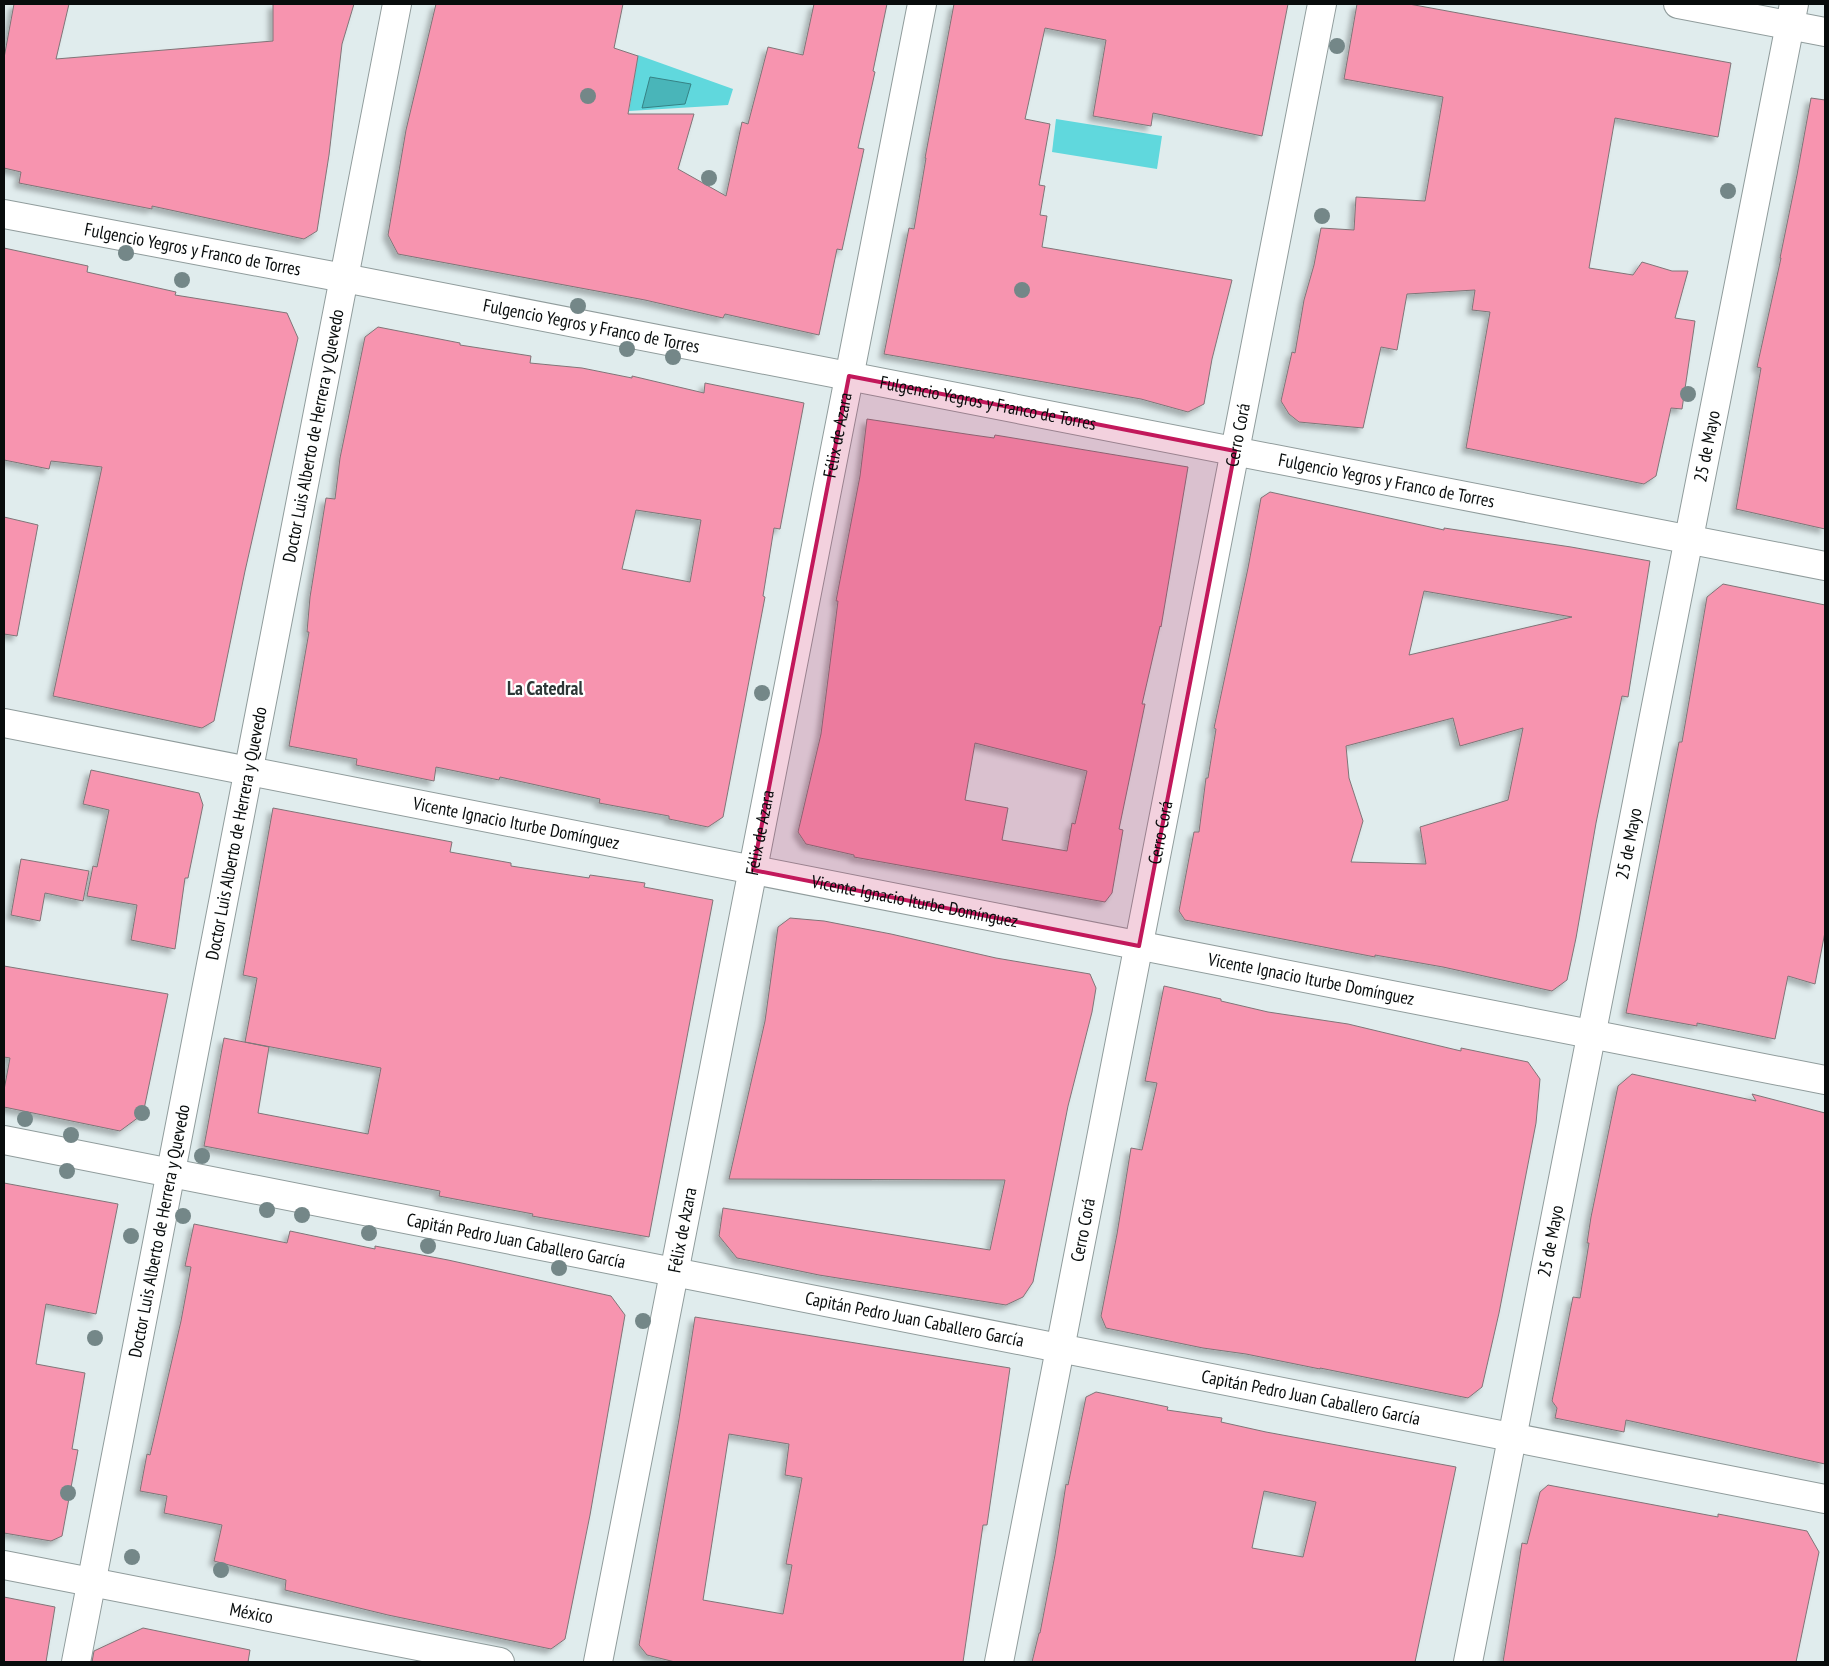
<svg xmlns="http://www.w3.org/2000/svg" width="1829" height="1666" viewBox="0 0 1829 1666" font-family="'PT Sans Narrow',sans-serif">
  <defs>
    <filter id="shadow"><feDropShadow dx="-4.5" dy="4.5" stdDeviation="2.5" flood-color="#0004"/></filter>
  </defs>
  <rect width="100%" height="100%" fill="#e0eced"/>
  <g fill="#60d8dd">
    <polygon points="638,55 733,89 728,105 629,111"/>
    <polygon points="1056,119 1162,136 1157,169 1052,152"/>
  </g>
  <polygon fill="#49b5b9" stroke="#368285" points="650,77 691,84 685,104 642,108"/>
  <g fill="#f794af" stroke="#807578" fill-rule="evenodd" filter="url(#shadow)">
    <polygon points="14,4 69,4 56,59 273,41 273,4 354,4 342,44 329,155 317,231 304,239 152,206 152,209 19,183 21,172 4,168 4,58"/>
    <polygon points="436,4 623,4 614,48 638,56 628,114 694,114 678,169 726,196 742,122 748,124 768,47 803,55 814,4 887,4 873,71 875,72 858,148 864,149 842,250 837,249 819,335 725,314 723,318 645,300 398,254 388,235 406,130"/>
    <polygon points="954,4 1288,4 1262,136 1153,113 1151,126 1093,116 1106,40 1045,28 1025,119 1050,124 1039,185 1045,186 1040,215 1047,216 1042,247 1232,280 1212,359 1204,404 1188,412 1141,399 884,354 909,228 914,229 926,158 925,158"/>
    <polygon points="1357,4 1409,4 1731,63 1718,137 1615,118 1589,268 1633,275 1642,262 1672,271 1688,271 1675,318 1695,321 1682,409 1671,408 1656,476 1644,484 1466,448 1490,312 1472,310 1475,290 1407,294 1397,350 1381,347 1363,428 1299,422 1289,414 1281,401 1292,352 1295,353 1304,300 1314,265 1321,228 1354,230 1356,197 1425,201 1443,97 1344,79"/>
    <polygon points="1811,98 1825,100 1825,529 1736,509 1761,368 1757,367 1781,258 1780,258 1797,175"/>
    <polygon points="4,248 88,266 87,272 176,292 175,295 287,313 298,338 245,571 214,721 202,728 53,696 102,467 51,461 49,469 4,460"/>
    <path d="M378,327L460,343V345L531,356L530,363L582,368L632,378V376L704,393L705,383L804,403L780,529L774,528L763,596L765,597L723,817L708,827L669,819V816L599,803L600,799L500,777L499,780L436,767L434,781L356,765L357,759L289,746L309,632H307L310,597L326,498L335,499L340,458L365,337ZM636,510L701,520L690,582L622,569Z"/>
    <path d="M867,419L966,434L994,438L995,435L1188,467L1161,627L1160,626L1142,704H1145L1119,829L1123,830L1112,893L1105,902L854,857V855L806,844L798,832L821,734L838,601H836L860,476ZM975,743L1087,771L1075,824L1072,823L1067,851L1002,840L1008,808L965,800Z"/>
    <path d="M1270,492L1444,530V528L1571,547L1650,561L1628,697L1622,696L1596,823L1576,938L1567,980L1552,991L1443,967L1375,955V957L1185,920L1179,911L1194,832H1199L1206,778H1208L1216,729L1214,728L1248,568L1261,498ZM1424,591L1572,617L1409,655ZM1453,718L1460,746L1523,728L1508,800L1420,827L1426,864L1351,862L1363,821L1349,778L1346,746Z"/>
    <polygon points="4,517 38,525 17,636 4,634"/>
    <polygon points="1723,584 1825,605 1825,932 1815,984 1788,976 1775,1039 1697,1023 1697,1026 1626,1013 1679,742 1682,742 1707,597"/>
    <polygon points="91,770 199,793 203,805 188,878 185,878 175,949 131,940 137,905 87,896 93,866 97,867 109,810 83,804"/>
    <polygon points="273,808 452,842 450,852 511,863 511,866 589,878 590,875 645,883 644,887 713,900 649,1237 532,1216 533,1214 439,1196 440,1191 204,1146 224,1038 269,1047 258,1113 368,1134 381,1068 245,1042 257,978 243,975"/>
    <polygon points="21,859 89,871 83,901 45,893 40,921 11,915"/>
    <polygon points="790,918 824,921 891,934 996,958 1090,974 1096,988 1092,1012 1068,1106 1033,1282 1023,1297 1006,1305 819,1275 737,1258 719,1236 723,1208 990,1250 1005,1180 729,1179 765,1021 778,927"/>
    <polygon points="4,966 168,994 143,1114 120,1131 4,1107 4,1090 10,1058 4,1057"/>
    <polygon points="1164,986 1221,999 1221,1001 1268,1012 1348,1024 1461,1051 1461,1048 1528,1062 1540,1079 1536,1123 1499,1313 1482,1387 1468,1398 1320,1368 1320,1369 1246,1354 1203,1348 1106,1328 1101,1316 1117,1234 1131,1148 1142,1150 1157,1083 1145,1081"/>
    <polygon points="1632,1074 1756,1101 1752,1094 1825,1113 1825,1464 1626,1420 1624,1432 1555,1418 1557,1408 1552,1401 1573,1297 1580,1298 1589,1243 1587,1243 1591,1217 1618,1086"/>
    <polygon points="4,1183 118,1204 96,1314 46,1304 36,1364 85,1373 72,1449 78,1450 62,1536 51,1541 4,1533"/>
    <polygon points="194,1224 287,1243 290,1231 375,1249 375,1246 448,1260 611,1296 625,1315 590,1515 565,1639 551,1649 388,1615 285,1590 286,1580 214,1561 222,1525 164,1513 167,1496 140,1491 147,1454 150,1455 181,1321 191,1267 185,1266"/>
    <path d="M695,1317L1010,1368L987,1525H983L963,1662H675L647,1655L639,1645L679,1419ZM729,1434L789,1444L785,1475L802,1478L786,1564L792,1565L783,1614L703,1600Z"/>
    <path d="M1096,1392L1168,1407L1167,1410L1222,1418L1221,1422L1266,1432L1456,1467L1415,1662H1032L1039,1633H1040L1055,1555L1066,1484L1068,1485L1086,1397ZM1264,1491L1316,1502L1303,1557L1252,1548Z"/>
    <polygon points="1548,1485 1718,1517 1718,1514 1807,1531 1819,1552 1796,1662 1503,1662 1522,1543 1527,1544 1540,1492"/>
    <polygon points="4,1597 55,1607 46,1662 4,1662"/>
    <polygon points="143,1628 250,1650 248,1662 92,1662 94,1651"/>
  </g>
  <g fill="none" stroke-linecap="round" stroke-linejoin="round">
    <defs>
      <g id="minor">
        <polyline points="1678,4 1825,32"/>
        <path id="s1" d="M4,214L344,278L1825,566"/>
        <path id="s2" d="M4,723L1825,1080"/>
        <path id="s3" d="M4,1140L1825,1499"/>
        <path id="s4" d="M4,1565L500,1662"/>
        <path id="s5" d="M1468,1662L1794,4"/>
      </g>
      <g id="tertiary">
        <path id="s6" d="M76,1662L397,4"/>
        <path id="s7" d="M598,1662L922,4"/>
        <path id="s8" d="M999,1662L1322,4"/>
      </g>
    </defs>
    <use href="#minor" stroke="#909c9c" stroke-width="30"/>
    <use href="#tertiary" stroke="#909c9c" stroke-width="30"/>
    <use href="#minor" stroke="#fff" stroke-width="28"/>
    <use href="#tertiary" stroke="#fff" stroke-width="28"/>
  </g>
  <g fill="#748788">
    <circle cx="1337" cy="46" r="8"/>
    <circle cx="588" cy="96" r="8"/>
    <circle cx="709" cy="178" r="8"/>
    <circle cx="1728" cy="191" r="8"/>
    <circle cx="1322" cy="216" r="8"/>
    <circle cx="126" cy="253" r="8"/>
    <circle cx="182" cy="280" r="8"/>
    <circle cx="1022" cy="290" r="8"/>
    <circle cx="578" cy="306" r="8"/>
    <circle cx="627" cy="349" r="8"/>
    <circle cx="673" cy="357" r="8"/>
    <circle cx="1688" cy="394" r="8"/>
    <circle cx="762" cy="693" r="8"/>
    <circle cx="142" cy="1113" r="8"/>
    <circle cx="25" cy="1119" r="8"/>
    <circle cx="71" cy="1135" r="8"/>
    <circle cx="202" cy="1156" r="8"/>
    <circle cx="67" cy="1171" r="8"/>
    <circle cx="267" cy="1210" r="8"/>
    <circle cx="302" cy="1215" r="8"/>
    <circle cx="183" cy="1216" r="8"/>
    <circle cx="369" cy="1233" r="8"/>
    <circle cx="131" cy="1236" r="8"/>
    <circle cx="428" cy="1246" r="8"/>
    <circle cx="559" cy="1268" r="8"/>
    <circle cx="643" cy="1321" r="8"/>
    <circle cx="95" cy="1338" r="8"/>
    <circle cx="68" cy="1493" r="8"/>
    <circle cx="132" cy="1557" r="8"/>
    <circle cx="221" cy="1570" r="8"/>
  </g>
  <path fill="#c2185b" fill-opacity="0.2" stroke="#c2185b" stroke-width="4" stroke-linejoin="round" d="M849,376L1235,451L1139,946L753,870Z"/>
  <g text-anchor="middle" stroke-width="4.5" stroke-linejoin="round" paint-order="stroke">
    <g font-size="18" fill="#080c0c" stroke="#fff">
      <text dy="6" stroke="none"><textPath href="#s1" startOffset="192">Fulgencio Yegros y Franco de Torres</textPath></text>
      <text dy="6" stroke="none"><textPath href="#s1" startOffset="598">Fulgencio Yegros y Franco de Torres</textPath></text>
      <text dy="6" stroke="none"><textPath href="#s1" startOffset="1002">Fulgencio Yegros y Franco de Torres</textPath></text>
      <text dy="6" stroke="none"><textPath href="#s6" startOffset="1249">Doctor Luis Alberto de Herrera y Quevedo</textPath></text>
      <text dy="6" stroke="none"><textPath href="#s7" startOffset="1250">Félix de Azara</textPath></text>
      <text dy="6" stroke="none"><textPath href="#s8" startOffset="1250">Cerro Corá</textPath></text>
      <text dy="6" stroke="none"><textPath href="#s5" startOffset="1239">25 de Mayo</textPath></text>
      <text dy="6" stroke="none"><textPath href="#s1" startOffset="1408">Fulgencio Yegros y Franco de Torres</textPath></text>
      <text dy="6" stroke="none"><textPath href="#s2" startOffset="522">Vicente Ignacio Iturbe Domínguez</textPath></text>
      <text dy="6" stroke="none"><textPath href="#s6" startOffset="844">Doctor Luis Alberto de Herrera y Quevedo</textPath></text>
      <text dy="6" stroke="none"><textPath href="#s7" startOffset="845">Félix de Azara</textPath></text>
      <text dy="6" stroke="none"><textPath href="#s8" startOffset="845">Cerro Corá</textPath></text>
      <text dy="6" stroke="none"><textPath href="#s5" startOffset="834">25 de Mayo</textPath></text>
      <text dy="6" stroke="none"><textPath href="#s2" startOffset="928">Vicente Ignacio Iturbe Domínguez</textPath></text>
      <text dy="6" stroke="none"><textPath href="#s2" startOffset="1332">Vicente Ignacio Iturbe Domínguez</textPath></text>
      <text dy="6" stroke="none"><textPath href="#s7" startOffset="440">Félix de Azara</textPath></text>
      <text dy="6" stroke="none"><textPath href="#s6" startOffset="439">Doctor Luis Alberto de Herrera y Quevedo</textPath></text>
      <text dy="6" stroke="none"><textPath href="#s8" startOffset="440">Cerro Corá</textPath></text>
      <text dy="6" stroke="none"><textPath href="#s5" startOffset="429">25 de Mayo</textPath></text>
      <text dy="6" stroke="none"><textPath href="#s3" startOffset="522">Capitán Pedro Juan Caballero García</textPath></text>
      <text dy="6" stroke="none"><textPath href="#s3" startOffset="928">Capitán Pedro Juan Caballero García</textPath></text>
      <text dy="6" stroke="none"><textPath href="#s3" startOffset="1332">Capitán Pedro Juan Caballero García</textPath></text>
      <text dy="6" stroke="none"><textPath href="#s4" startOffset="252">México</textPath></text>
    </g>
    <g font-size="19" font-weight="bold" fill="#2c3636" stroke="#fff">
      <text x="545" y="695">La Catedral</text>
    </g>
  </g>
  <rect width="1829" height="1666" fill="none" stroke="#080c0c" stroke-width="10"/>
</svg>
